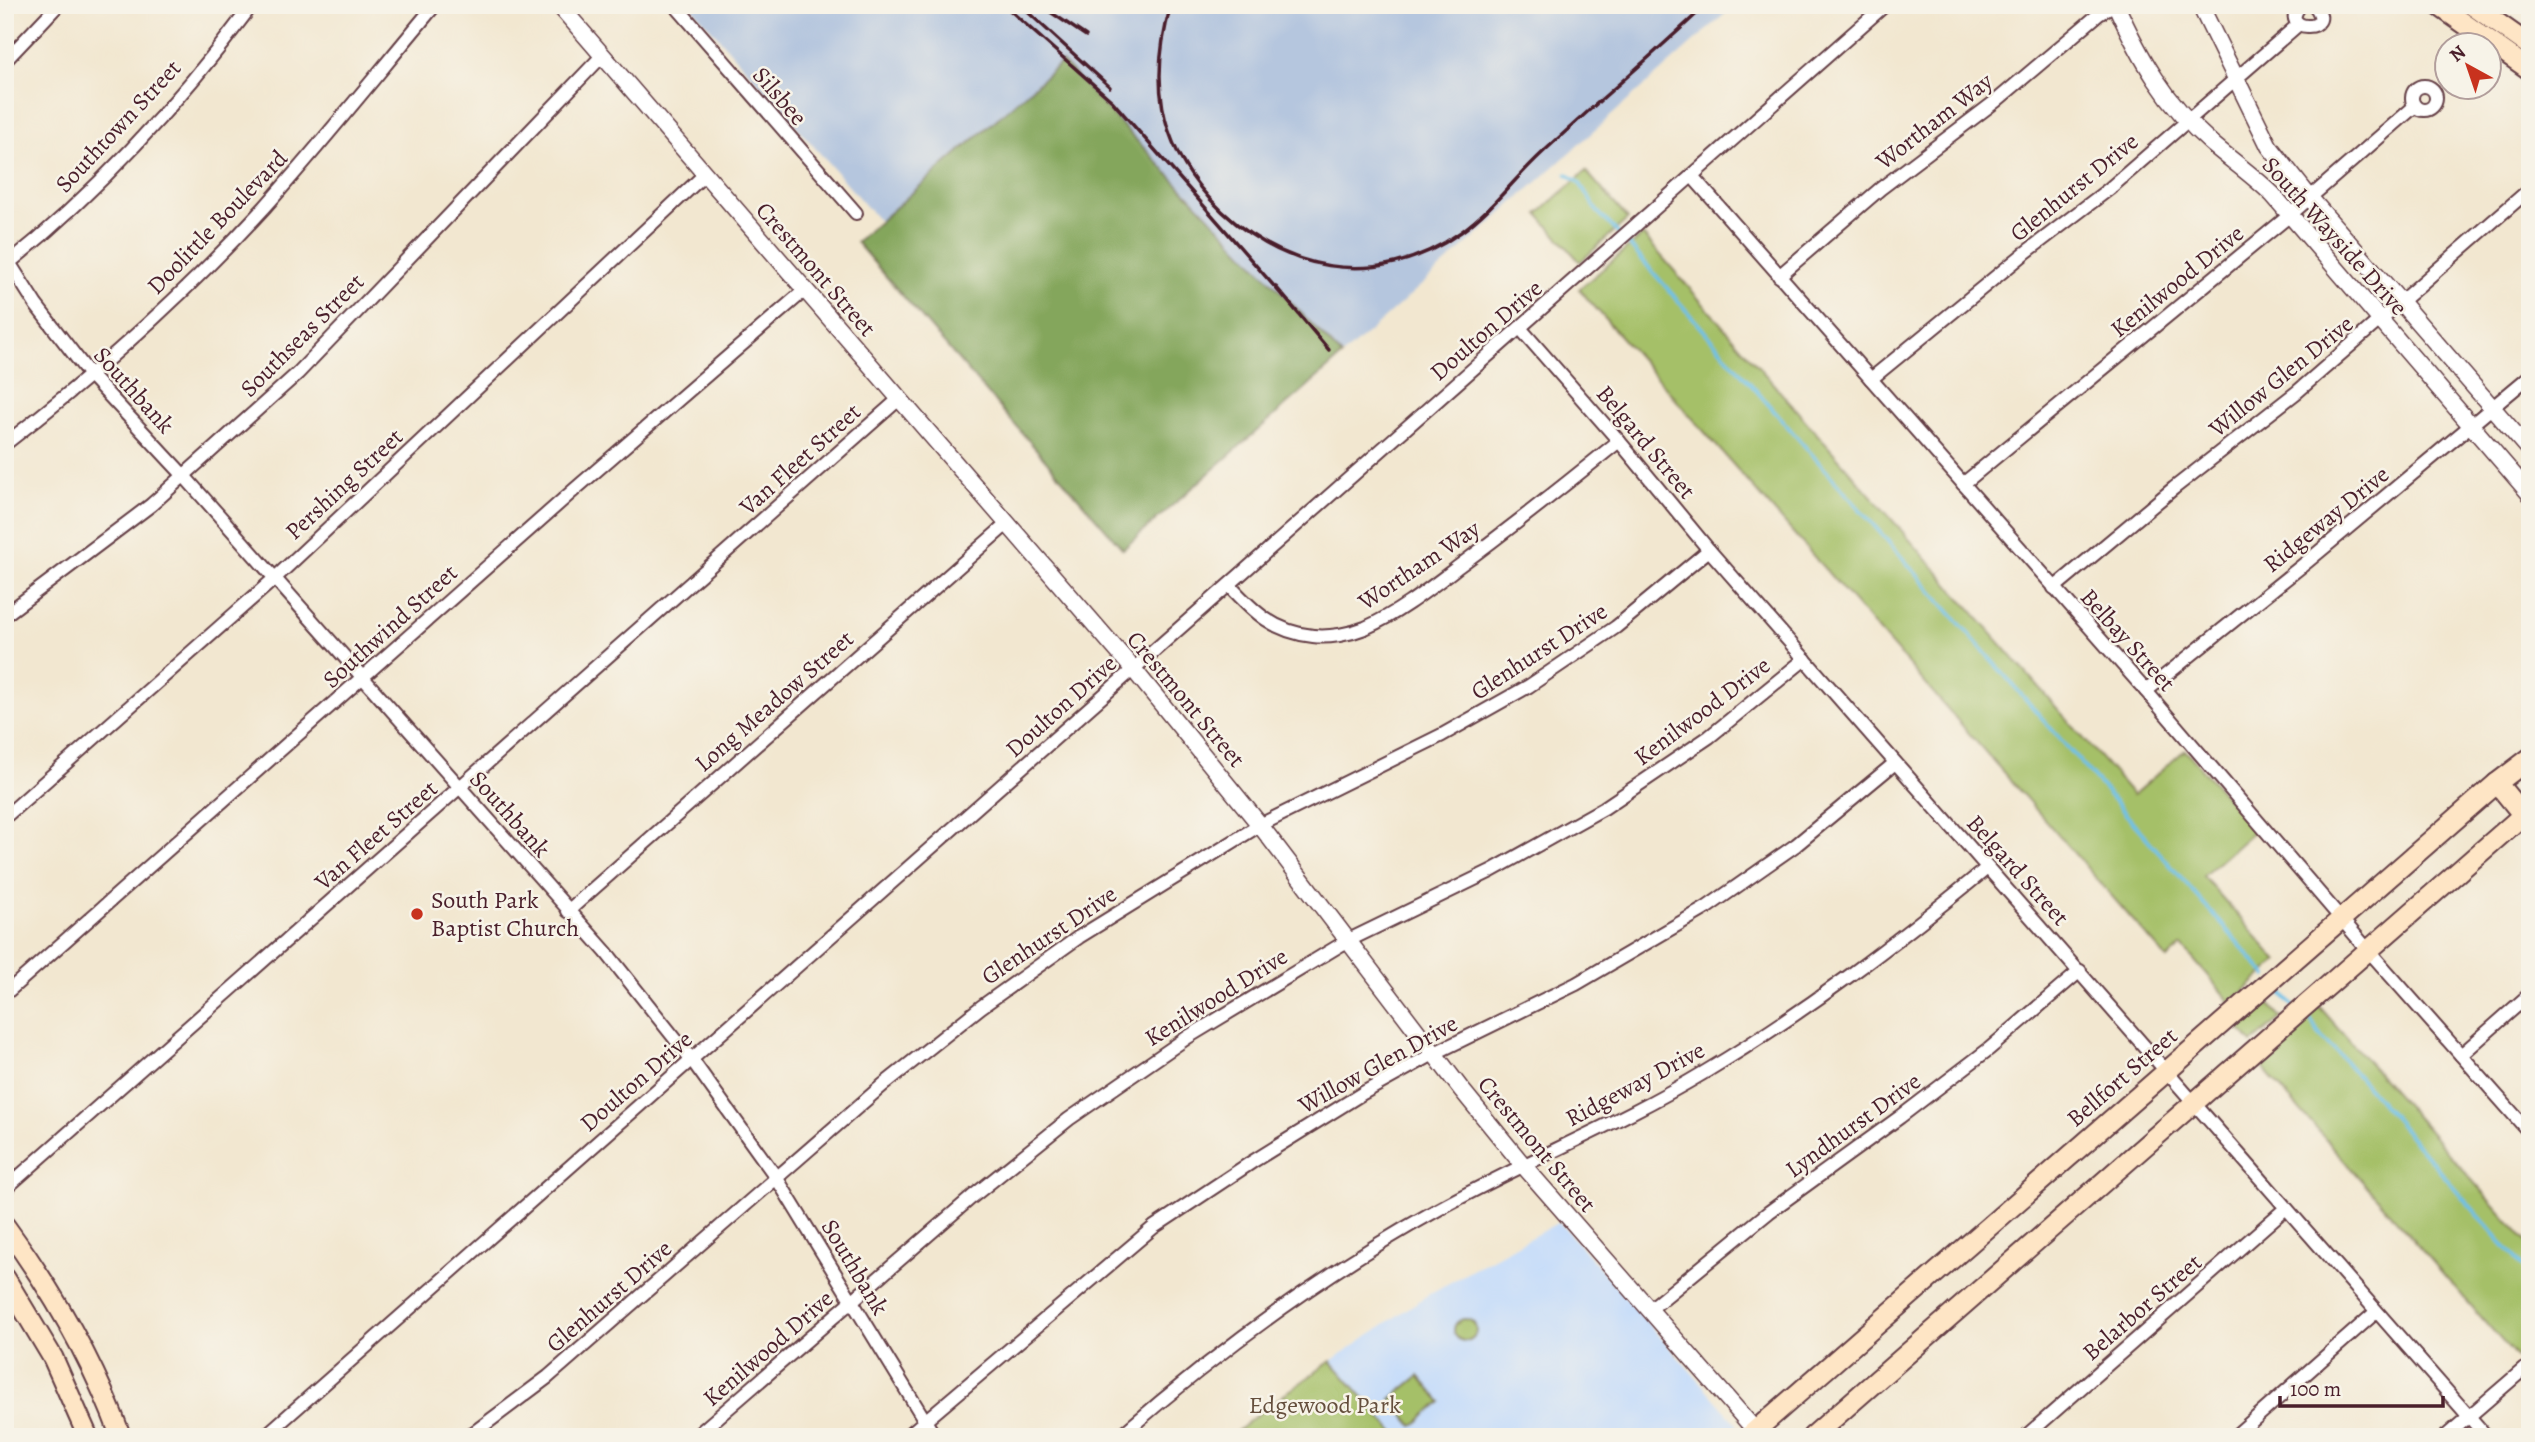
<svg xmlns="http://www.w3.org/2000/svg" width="2535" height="1442" viewBox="0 0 2535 1442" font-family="Alegreya,serif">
  <rect width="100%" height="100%" fill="#f7f3e8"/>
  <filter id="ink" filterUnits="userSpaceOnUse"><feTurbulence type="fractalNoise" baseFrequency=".0143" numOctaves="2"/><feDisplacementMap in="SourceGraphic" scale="14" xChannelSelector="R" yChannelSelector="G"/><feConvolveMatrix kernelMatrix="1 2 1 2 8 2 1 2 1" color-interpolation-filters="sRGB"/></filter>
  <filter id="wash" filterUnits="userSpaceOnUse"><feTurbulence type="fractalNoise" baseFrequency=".00686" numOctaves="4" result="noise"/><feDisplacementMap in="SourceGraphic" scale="28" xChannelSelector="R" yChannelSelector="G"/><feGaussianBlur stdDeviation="1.57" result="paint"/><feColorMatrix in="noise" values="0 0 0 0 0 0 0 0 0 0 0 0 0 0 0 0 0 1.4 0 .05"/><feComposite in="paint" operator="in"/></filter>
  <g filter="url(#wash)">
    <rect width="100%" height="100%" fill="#f2e7d0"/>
    <polygon fill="#c7ddf9" points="1559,1222 1737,1424 1736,1437 1398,1437 1331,1361 1429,1294"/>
    <polygon fill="#b5c6de" points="690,5 1735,5 1342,356 1063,63 880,222"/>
    <g fill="#a5c067" stroke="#787049" stroke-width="2">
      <polygon points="1586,171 1628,219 1580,262 1538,214"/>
      <polygon points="1643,235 2133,795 2185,750 2255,830 2203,876 2278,961 2231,1003 2182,946 2167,959 1579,289"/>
      <polygon points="2261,995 2281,1018 2252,1043 2233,1020"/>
      <polygon points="2318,1005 2530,1246 2530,1373 2256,1060"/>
      <circle cx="1465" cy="1330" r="11"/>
      <polygon points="1331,1361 1398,1437 1230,1437 1264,1409"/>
      <polygon points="1419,1376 1441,1402 1413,1426 1391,1399"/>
    </g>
    <polygon fill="#84a65c" stroke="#676244" stroke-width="2" points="1062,62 1342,356 1123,549 856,242"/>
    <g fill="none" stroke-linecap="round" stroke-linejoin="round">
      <g stroke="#6dc1e9" stroke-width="3.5">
        <polyline points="1567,174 1579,182 1597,211 1620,235"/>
        <polyline points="1625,240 2267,976"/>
        <polyline points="2274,984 2294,1007"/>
        <polyline points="2305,1017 2309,1017 2321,1037 2337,1052 2530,1275"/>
      </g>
    </g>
  </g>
  <g filter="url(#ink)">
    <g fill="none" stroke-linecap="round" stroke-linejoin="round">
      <defs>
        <g id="minor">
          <polyline points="675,5 856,213"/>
          <path d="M2301,5C2275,32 2340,34 2314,5"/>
          <polyline points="5,61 58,5"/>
          <circle cx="2424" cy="98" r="12"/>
          <polyline points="1692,176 2146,691 2368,950 2530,1133"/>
          <polyline points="5,256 36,305 90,375 185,477 606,952 692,1060 776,1177 935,1437"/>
          <path d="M5,266C98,192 181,100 252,5"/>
          <polyline points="1779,276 1880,189 1996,101 2099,14 2108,8 2117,5"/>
          <polyline points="1520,328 1619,441 1709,550 2487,1437"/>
          <polyline points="1871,379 2025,253 2109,189 2299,24"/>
          <path d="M5,444C97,373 185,294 264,208C323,142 378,73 435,5"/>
          <polyline points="1963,484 2290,215 2415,106"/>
          <path d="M1229,585C1254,612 1274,632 1313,636C1329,638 1350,634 1365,628C1399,613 1430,588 1459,566C1513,526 1566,484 1619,441"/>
          <polyline points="2054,588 2174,488 2297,392 2530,189"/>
          <polyline points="5,615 151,505 298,373 602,56"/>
          <polyline points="2146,691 2308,561 2530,376"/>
          <polyline points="5,817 274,579 704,175"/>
          <polyline points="568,911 1008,523"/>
          <polyline points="5,994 574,490 805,290"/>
          <polyline points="2461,1055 2530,994"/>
          <polyline points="5,1189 899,399"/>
          <polyline points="1649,1310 1769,1212 1900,1117 1989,1049 2080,971"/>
          <polyline points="264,1437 1885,5"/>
          <polyline points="468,1437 548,1377 883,1085 981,1007 1079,937 1260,825 1442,735 1529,686 1616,627 1709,550"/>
          <polyline points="695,1437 972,1197 1069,1119 1188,1037 1347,941 1491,871 1604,808 1709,737 1805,659"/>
          <polyline points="906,1437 1154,1227 1252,1162 1363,1093 1435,1053 1576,984 1706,908 1796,845 1895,763"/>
          <path d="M1119,1437C1218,1351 1323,1273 1437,1210C1525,1161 1619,1124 1705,1072C1807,1011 1896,943 1987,868"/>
          <polyline points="2025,1437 2286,1208"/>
          <polyline points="2234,1437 2376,1312"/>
          <polyline points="2445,1437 2524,1369"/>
        </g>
        <g id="tertiary">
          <polyline points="559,5 1134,670 1260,825 1461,1089 1523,1165 1761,1437"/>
          <path d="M2116,5C2140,58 2166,104 2211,143C2232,161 2254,176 2273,195L2530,494"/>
          <polyline points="2200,5 2269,146 2310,198 2530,451"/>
        </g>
        <g id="secondary">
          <polyline points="2438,5 2530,70"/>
          <polyline points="2472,5 2530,46"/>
          <polyline points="2497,783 2523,815"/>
          <path d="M5,1226C53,1291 93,1361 121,1437"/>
          <polyline points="5,1278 53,1358 88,1437"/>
          <polyline points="1748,1437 2497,783 2530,758"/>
          <polyline points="1812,1437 2530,809"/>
        </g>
      </defs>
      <use href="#minor" stroke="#633d44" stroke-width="16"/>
      <use href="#tertiary" stroke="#633d44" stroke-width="19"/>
      <use href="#secondary" stroke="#633d44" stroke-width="23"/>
      <use href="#minor" stroke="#fff" stroke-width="12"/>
      <use href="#tertiary" stroke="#fff" stroke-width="16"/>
      <use href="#secondary" stroke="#fee5c5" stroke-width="19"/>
      <g stroke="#4a1f2b" stroke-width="3.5">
        <polyline points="1004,5 1112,101 1281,294"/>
        <polyline points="1020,5 1110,87"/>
        <polyline points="1040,5 1086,36"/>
        <path d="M1171,5C1150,77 1157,140 1209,198C1277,272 1376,293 1461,232C1492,210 1513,180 1541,154C1595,104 1652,56 1706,5"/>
        <polyline points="1276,287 1329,350"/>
      </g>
    </g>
  </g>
  <circle fill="#c8321e" stroke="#f7f3e8" stroke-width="2.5" cx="417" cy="914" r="7"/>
  <g text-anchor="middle" stroke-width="5" stroke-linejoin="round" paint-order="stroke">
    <g font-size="24" fill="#4a1f2b" stroke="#f7f3e8">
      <text transform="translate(780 96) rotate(49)" y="8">Silsbee</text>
      <text transform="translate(1934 121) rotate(-38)" y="8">Wortham Way</text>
      <text transform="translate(118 126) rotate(-47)" y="8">Southtown Street</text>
      <text transform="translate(2074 187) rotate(-39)" y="8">Glenhurst Drive</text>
      <text transform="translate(217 222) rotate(-46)" y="8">Doolittle Boulevard</text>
      <text transform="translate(2335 236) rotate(48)" y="8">South Wayside Drive</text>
      <text transform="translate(816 269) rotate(49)" y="8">Crestmont Street</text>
      <text transform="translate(2177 281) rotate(-39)" y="8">Kenilwood Drive</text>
      <text transform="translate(1486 330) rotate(-41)" y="8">Doulton Drive</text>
      <text transform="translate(302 335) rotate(-45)" y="8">Southseas Street</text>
      <text transform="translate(2281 376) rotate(-39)" y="8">Willow Glen Drive</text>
      <text transform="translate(134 390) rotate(48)" y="8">Southbank</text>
      <text transform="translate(1646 442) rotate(50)" y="8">Belgard Street</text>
      <text transform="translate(800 459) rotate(-42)" y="8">Van Fleet Street</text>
      <text transform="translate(344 484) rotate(-43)" y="8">Pershing Street</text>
      <text transform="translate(2326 519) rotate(-39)" y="8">Ridgeway Drive</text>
      <text transform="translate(1419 565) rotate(-34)" y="8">Wortham Way</text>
      <text transform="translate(390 626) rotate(-42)" y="8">Southwind Street</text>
      <text transform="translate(2128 640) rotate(48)" y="8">Belbay Street</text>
      <text transform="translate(1539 651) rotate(-33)" y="8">Glenhurst Drive</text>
      <text transform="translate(1186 699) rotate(50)" y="8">Crestmont Street</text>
      <text transform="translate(774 701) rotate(-41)" y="8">Long Meadow Street</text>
      <text transform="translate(1061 706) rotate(-42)" y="8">Doulton Drive</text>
      <text transform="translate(1702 711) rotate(-37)" y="8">Kenilwood Drive</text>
      <text transform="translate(510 814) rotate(48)" y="8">Southbank</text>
      <text transform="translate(376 835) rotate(-41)" y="8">Van Fleet Street</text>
      <text transform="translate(2018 870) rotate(48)" y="8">Belgard Street</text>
      <text transform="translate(1049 935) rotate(-34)" y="8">Glenhurst Drive</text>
      <text transform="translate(1216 997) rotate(-32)" y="8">Kenilwood Drive</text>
      <text transform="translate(1378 1064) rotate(-29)" y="8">Willow Glen Drive</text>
      <text transform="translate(2122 1077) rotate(-41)" y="8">Bellfort Street</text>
      <text transform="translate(636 1081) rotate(-41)" y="8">Doulton Drive</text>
      <text transform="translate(1635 1084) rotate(-28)" y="8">Ridgeway Drive</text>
      <text transform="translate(1853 1125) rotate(-36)" y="8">Lyndhurst Drive</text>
      <text transform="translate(1537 1144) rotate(50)" y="8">Crestmont Street</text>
      <text transform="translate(855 1267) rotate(59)" y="8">Southbank</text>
      <text transform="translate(609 1296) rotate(-41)" y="8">Glenhurst Drive</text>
      <text transform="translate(2142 1307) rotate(-41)" y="8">Belarbor Street</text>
      <text transform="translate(768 1348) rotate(-41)" y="8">Kenilwood Drive</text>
    </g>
    <g font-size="24" fill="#4a1f2b" stroke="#f7f3e8" text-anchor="start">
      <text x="431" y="908">South Park<tspan x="431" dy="28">Baptist Church</tspan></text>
    </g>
    <g font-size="24" fill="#654f3d" stroke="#f7f3e8">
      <text x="1325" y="1413">Edgewood Park</text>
    </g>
  </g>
  <rect width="2535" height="1442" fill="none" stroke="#f7f3e8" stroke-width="28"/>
  <g transform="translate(2468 66) rotate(320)"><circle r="33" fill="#f7f3e8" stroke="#b29e9c" stroke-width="2"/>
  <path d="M0-5L12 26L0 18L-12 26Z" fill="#c8321e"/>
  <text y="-10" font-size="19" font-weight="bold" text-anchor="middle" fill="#4a1f2b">N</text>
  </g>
  <path d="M2280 1396v10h163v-10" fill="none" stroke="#4a1f2b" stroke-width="3.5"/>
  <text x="2290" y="1396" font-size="21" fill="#4a1f2b" stroke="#f7f3e8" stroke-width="5" paint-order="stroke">100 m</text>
</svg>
